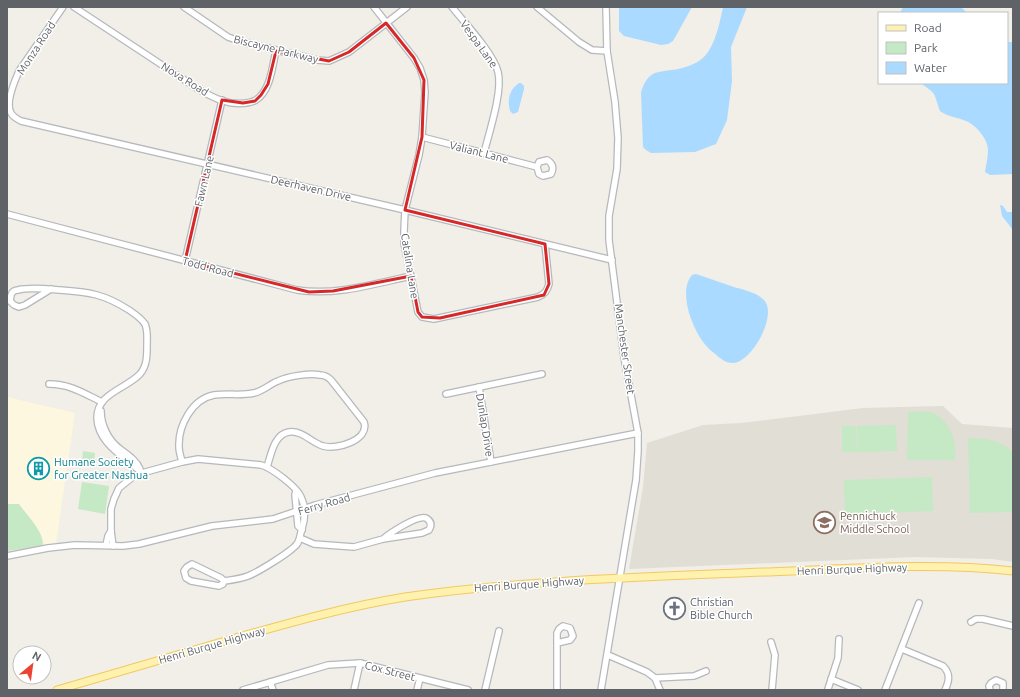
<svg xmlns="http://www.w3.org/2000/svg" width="1020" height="697" viewBox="0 0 1020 697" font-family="Ubuntu,sans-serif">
  <rect width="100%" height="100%" fill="#f1efe8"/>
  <polygon fill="#fef7e0" points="7,397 75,413 56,543 42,546 44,543 37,528 19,505 7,504"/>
  <polygon fill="#e1ded6" points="943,406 962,424 1013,428 1013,562 992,559 914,557 629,569 643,487 647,443 703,425 741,423 863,408"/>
  <g fill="#c5e8c5">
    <path d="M908,412C915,412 924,411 930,412C942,415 952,429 954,441C956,447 955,454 955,460H907Z"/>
    <polygon points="896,425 897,451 858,452 857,426"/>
    <polygon points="842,426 856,426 857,452 842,452"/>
    <path d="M968,438C985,438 1000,440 1013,452V512L970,513Z"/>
    <polygon points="83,451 95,453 94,463 82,462"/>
    <polygon points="932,477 933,511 845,514 844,480"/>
    <polygon points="82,482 109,486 105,514 78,509"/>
    <path d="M7,504H19C25,513 47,535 42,546L7,551Z"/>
  </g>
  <g fill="#aadaff">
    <polygon points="619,7 692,7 673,41 668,44 661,45 624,36 619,31"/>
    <path d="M723,7H747L731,47L732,81L727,120L716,144L695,152L651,153L646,150L643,147L641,93C642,88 645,81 649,77C655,70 670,71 678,69C687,67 696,64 703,58C715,47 720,22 723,7Z"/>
    <polygon points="903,7 961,7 967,13 900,13"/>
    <path d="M1007,42H1013V174L990,175L985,172C986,165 988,157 988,150C988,139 976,125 966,121C957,117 948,117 940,111C933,92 938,95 920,83H1007Z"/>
    <path d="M519,83H521L524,86V89L518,112L513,114L510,111C507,100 509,90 519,83Z"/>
    <polygon points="1000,205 1003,206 1007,212 1013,212 1013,230 1002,216"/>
    <path d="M696,274C708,278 719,282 731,286C742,290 755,291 764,300C778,315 752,362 733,363C725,363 720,358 714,353C702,344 695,330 690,316C686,304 683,285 692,275Z"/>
  </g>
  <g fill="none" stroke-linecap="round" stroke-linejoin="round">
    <defs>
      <g id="minor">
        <path d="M63,7L19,71C15,80 5,103 11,113C13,117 17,119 21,121L405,210L612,260"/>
        <path d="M74,7C104,27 135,47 165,67C184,79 202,94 223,101C232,104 247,105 256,100C271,90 272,67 276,51"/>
        <polyline points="184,7 228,37 239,41 317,60 329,61 349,52 407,7"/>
        <path d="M374,7L414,58L420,68L424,80L425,92L422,137L419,155L405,210L404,231V243L418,312L422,317L434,319L538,297C545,294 547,291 549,284L545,244"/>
        <path d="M452,7C464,22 494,54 498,72C503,91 489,133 484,153"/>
        <polyline points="537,7 579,42 592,50 607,51"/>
        <path d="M422,137L537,167L539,162L547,160C553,163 554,169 551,174L543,176L539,174L537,167"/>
        <path d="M7,214L297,290C335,296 374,284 411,276"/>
        <polyline points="185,261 222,100"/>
        <path d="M51,289L25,305L19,307L14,305L10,301L11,295C12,292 14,290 18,290C30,287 48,289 60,290C89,292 104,294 129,310C135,314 141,318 145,324C148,331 147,339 147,345C147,356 147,366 140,374C126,389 97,393 97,418C98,444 125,457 142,473"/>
        <path d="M49,384C70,384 83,393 102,402"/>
        <polyline points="479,387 491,462"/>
        <polyline points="446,394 542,374"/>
        <path d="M101,411C101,425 108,440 120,449C128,455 136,460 140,469"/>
        <path d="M182,462C181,457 179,452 179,447C178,426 192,399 214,395C227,393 241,396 254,393C263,391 270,384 278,381C288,376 310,373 320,375C325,375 328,377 331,380L364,422C370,440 337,450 323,446C312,443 302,430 289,432C274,434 271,455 267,467"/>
        <polyline points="296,491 295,495 298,526 302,530"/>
        <path d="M300,538L314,544L354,547L383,539L422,533L429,530C432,525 431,521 426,518C417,515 390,533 383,539"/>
        <polyline points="106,545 108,536 111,531"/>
        <path d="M113,546L111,531V509L114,499L119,488L134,476L142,473L182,462L198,459L261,465C272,468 297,487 301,497C306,507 305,519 302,529C300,534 300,540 297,544C291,552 258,572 248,576C240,579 232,580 224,581L221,578L192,564L187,567L184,571L186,578L191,581L219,586L223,584L224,581"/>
        <polyline points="7,556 48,548 75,545 123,546 139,544 212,526 273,519 315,505 435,473 638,433"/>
        <polyline points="971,622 976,619 983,619 1013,626"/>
        <polyline points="771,642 775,655 772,690"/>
        <polyline points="557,643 570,640 573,636 570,628 563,626 559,629 557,633 557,690"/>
        <path d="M902,649L943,666C951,674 949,681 945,690"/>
        <polyline points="608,655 647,672 655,678 660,690"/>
        <polyline points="655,678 694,676 706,671"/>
        <polyline points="831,679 858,690"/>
        <polyline points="270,682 273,690"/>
        <polyline points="828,689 838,658 839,639"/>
        <polyline points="243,690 328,665 360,663 468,690"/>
        <polyline points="354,690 360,663"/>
        <polyline points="417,690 420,678"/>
        <polyline points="485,690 499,631"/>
        <polyline points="601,690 636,480 638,451 638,433 624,357 609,240 609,216 617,169 618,138 615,102 607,51 606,7"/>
        <polyline points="885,690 919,603"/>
        <polyline points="990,690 989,686 991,683 996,680 1003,683 1003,690"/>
      </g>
      <path id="major" d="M57,690C113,674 169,657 225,641C285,624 344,607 405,597C524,580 645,577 765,572C847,569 931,562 1013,571"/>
    </defs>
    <use href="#minor" stroke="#b5b8bc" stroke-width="8"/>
    <use href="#major" stroke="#f2c960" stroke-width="9"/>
    <use href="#minor" stroke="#fff" stroke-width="5.5"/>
    <use href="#major" stroke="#fff2af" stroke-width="7"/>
  </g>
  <path fill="none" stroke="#d62828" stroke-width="3" stroke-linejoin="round" d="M386,23L414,58L424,80L422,137L405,210L545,244L549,284L544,295L440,318L422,317L418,312L411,276L333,291L309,292L185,261L222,100L243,103L255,101L261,95L268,84L276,51L329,61L349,52Z"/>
  <defs>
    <symbol id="building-ring" viewBox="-11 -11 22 22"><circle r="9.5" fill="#fff" stroke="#0f9aa8" stroke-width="1.5"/><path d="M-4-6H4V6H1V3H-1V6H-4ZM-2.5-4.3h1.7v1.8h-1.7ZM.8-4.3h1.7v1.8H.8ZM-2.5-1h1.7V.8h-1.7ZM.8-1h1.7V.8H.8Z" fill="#0f9aa8"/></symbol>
    <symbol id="school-ring" viewBox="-11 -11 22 22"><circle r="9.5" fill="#fff" stroke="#8d6e63" stroke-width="1.5"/><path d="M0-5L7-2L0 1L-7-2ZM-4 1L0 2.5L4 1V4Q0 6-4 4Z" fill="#8d6e63"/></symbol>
    <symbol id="church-ring" viewBox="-11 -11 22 22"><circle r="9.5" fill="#fff" stroke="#6b7280" stroke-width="1.5"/><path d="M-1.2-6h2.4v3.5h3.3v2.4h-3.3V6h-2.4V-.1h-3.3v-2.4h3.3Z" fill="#6b7280"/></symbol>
  </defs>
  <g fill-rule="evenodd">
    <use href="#building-ring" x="26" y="456" width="25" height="25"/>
    <use href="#school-ring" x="812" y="510" width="25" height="25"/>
    <use href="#church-ring" x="662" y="596" width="25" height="25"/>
  </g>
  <g text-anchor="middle" stroke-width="3" stroke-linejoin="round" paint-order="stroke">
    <g font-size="11" fill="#5f6368" stroke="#fff">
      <text transform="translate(479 44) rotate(54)" y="4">Vespa Lane</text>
      <text transform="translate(36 48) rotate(-57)" y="4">Monza Road</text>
      <text transform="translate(276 49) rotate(14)" y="4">Biscayne Parkway</text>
      <text transform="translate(185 79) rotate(32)" y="4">Nova Road</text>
      <text transform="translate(479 152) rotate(14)" y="4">Valiant Lane</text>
      <text transform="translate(204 181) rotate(-77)" y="4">Fawn Lane</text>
      <text transform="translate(311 188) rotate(13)" y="4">Deerhaven Drive</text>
      <text transform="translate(410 266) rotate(81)" y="4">Catalina Lane</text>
      <text transform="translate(208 267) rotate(15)" y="4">Todd Road</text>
      <text transform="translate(625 349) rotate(82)" y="4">Manchester Street</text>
      <text transform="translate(485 425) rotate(81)" y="4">Dunlap Drive</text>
      <text transform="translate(324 504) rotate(-16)" y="4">Ferry Road</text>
      <text transform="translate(852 569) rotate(-2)" y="4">Henri Burque Highway</text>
      <text transform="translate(529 584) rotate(-4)" y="4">Henri Burque Highway</text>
      <text transform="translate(212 645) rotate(-16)" y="4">Henri Burque Highway</text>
      <text transform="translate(390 671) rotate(14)" y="4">Cox Street</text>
    </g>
    <g font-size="11" fill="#0d838f" stroke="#fff" text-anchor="start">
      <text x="54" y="466">Humane Society<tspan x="54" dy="13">for Greater Nashua</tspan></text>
    </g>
    <g font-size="11" fill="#785e54" stroke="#fff" text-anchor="start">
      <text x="840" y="520">Pennichuck<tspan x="840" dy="13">Middle School</tspan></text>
    </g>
    <g font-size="11" fill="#5b616d" stroke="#fff" text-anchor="start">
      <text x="690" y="606">Christian<tspan x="690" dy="13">Bible Church</tspan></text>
    </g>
  </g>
  <rect width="1020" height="697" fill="none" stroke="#5f6368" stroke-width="16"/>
  <rect x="878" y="12" width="130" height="72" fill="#ffffff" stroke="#bfc1c3"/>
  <rect x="886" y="25" width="20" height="6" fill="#fff2af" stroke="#bfc1c3"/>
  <text x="914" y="32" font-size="12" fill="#5f6368">Road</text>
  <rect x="886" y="42" width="20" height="12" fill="#c5e8c5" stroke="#bfc1c3"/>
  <text x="914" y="52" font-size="12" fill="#5f6368">Park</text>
  <rect x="886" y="62" width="20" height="12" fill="#aadaff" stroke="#bfc1c3"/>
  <text x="914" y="72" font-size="12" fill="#5f6368">Water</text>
  <g transform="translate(32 665) rotate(29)"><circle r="19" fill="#ffffff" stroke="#bfc1c3"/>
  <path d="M0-3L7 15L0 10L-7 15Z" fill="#ea4335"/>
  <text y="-6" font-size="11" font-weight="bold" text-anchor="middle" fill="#5f6368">N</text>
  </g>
</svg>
